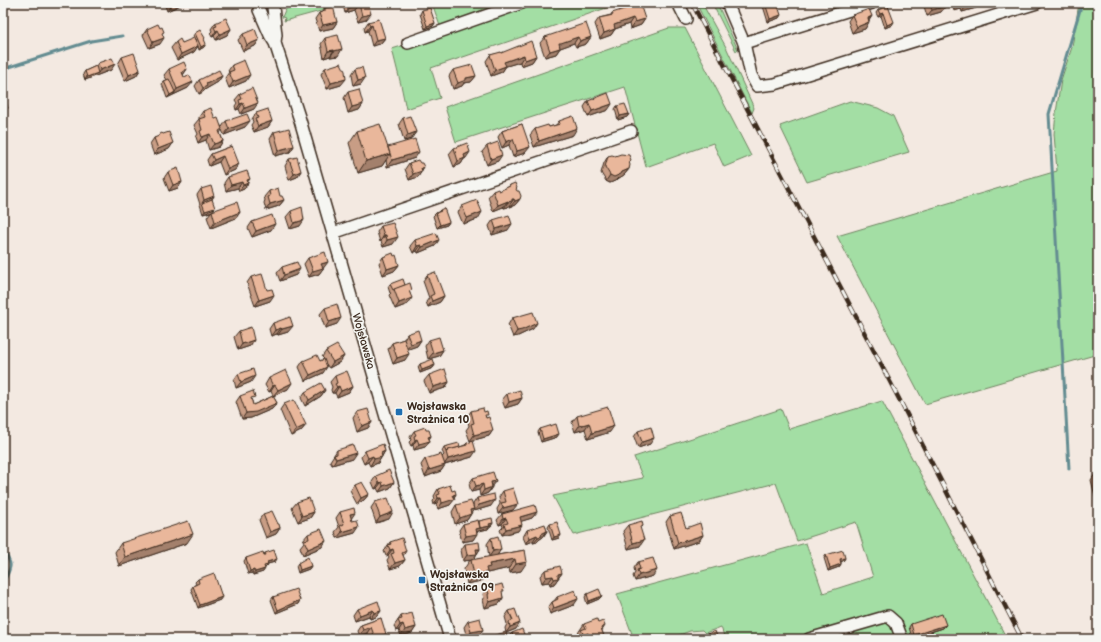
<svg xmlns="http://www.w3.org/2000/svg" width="1101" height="642" viewBox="0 0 1101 642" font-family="'Balsamiq Sans',sans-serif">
  <rect width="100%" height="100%" fill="#f3e9e1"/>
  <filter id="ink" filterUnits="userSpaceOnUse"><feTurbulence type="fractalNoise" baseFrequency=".025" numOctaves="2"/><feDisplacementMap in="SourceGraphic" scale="8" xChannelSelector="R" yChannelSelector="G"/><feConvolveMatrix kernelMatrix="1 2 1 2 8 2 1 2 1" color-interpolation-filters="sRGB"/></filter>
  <g filter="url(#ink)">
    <g fill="#a3dea4" stroke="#6f8461">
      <polygon points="294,3 350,3 284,21 285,18 282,17 285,10"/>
      <polygon points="432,3 517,3 441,29"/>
      <polygon points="530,3 621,3 431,68 440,98 406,109 401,85 392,49 437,35"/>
      <polygon points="696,3 702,3 727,49 754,108 752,113"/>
      <polygon points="712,3 717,3 738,50 736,51"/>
      <polygon points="1079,3 1098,3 1098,354 925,404 837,236 1057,171 1054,134 1056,113 1061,80 1072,47"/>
      <polygon points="669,28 685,28 751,156 724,167 713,143 646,167 625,87 456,142 445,107"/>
      <polygon points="850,101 878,108 893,116 909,152 807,182 780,126"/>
      <polygon points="882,401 1007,639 725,639 721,627 705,633 702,630 690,631 669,639 634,639 617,594 806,543 823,593 873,577 856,522 797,541 776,483 574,535 553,496 643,478 634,457 781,409 789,429"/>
    </g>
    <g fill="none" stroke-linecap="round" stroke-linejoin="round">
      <g stroke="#648c91" stroke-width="3">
        <polyline points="3,69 91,41 122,36"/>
        <polyline points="1069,469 1049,114 1082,3"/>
        <path d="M3,550C14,566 11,567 3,583"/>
      </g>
      <defs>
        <g id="minor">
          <polyline points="678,3 686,19"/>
          <polyline points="727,3 744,43 751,75 757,86 775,84 1037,3"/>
          <polyline points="273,7 276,35 275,42"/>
          <polyline points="259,10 270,35 275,43 300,120 450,639"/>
          <polyline points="408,43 522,3"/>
          <polyline points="744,43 872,3"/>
          <polyline points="333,233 631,131"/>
          <polyline points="809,639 888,616 896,623 902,639"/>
        </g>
      </defs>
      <use href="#minor" stroke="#3b2a1e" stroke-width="14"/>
      <use href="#minor" stroke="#f6f6f2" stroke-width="11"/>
      <defs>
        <polyline id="rail" points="692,3 898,397 1022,639"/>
      </defs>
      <use href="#rail" stroke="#3b2a1e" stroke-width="4.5"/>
      <use href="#rail" stroke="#f6f6f2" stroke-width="3" stroke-dasharray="9" stroke-linecap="butt"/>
    </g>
    <g fill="#c89d85" stroke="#3b2a1e">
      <polygon points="164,3 185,3 167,11"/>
      <polygon points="345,3 374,3 372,5 369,6 366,20 358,22 354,10 345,13 343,5"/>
      <polygon points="765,3 779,18 768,22 763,6"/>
      <polygon points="923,3 945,3 941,12 927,16"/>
      <polygon points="952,3 979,3 976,8 962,12 961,9 954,11"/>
      <polygon points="888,6 892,25 885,28 881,16 878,17 876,13 878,10"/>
      <polygon points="325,8 337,22 333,28 319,31 315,19 319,13 322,12"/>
      <polygon points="422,10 435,23 433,26 425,29 420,14"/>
      <polygon points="612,13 645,19 641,25 630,29 629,24 615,29 611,35 600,39 595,24 599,18 611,15"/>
      <polygon points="852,15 872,16 869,21 865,29 852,33 848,21"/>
      <polygon points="368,22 385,38 380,44 372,46 368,31 365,32 364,28"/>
      <polygon points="215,23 231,29 227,35 216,40 214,36 212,37 210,33 212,31 211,29"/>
      <polygon points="147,29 160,44 149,48 143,35"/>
      <polygon points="195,33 204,39 204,47 199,50 198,46 194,52 177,60 171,48 176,42 182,43 196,41 193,36"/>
      <polygon points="243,34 259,40 255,46 243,51 238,40"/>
      <polygon points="545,37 591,37 586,44 576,47 574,43 560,48 556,54 545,57 540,43"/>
      <polygon points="325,38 338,56 330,57 330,56 324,58 321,44"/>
      <polygon points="501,53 536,56 532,62 521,66 520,62 506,66 502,72 491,76 486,61 490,55"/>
      <polygon points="122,57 140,70 136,76 125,81 118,64"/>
      <polygon points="98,63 111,70 85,80 83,74 85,71 96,66"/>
      <polygon points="232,65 246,81 229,88 225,78 229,72 228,71"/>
      <polygon points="325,68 341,85 327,89 321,74"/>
      <polygon points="169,69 187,69 183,75 188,88 167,98 162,84 164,81 167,80 164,75"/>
      <polygon points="355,69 361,84 353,86 351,75"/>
      <polygon points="453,70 476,76 471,82 464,83 462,86 453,89 449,76"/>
      <polygon points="222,76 218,82 206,89 203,92 199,94 195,86 199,80"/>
      <polygon points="348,92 363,104 359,110 348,113 344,98"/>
      <polygon points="240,94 254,109 241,114 239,109 236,110 235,106 237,103 235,100"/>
      <polygon points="588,101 608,110 588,117 584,107"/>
      <polygon points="617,106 629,114 627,117 618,120 615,109"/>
      <polygon points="203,111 215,119 222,127 226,121 245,127 224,135 222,130 220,133 223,141 219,147 209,150 206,140 198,143 196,137 198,134 194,125 199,119 199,117"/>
      <polygon points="256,113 272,121 268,127 254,132 251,125 253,122 252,119"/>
      <polygon points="403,118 416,132 411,139 404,141 399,124"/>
      <polygon points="559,121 573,135 534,147 530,135 535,129 549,127 556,125"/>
      <polygon points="522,124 525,153 513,157 509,145 502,148 498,137 502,131"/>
      <polygon points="357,131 388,147 415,158 387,167 386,160 382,166 358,173 349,143"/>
      <polygon points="274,132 294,146 290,152 275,156 270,139"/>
      <polygon points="160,134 173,143 169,149 154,155 150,144 154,138 158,137"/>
      <polygon points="232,146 235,170 224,175 219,162 209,166 207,160 211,154"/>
      <polygon points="487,146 498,161 487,165 482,152"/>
      <polygon points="454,148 466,158 464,159 461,164 454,167 449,154"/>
      <polygon points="608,156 629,162 629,169 624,175 619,178 617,180 610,183 606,181 601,173 604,163"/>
      <polygon points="289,159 301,171 297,177 289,180 285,166"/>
      <polygon points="409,163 420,163 424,167 418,177 409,180 405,169"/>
      <polygon points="168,172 182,182 178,188 169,191 164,178"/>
      <polygon points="228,177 248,182 248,183 244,189 239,191 238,188 226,191 224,183"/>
      <polygon points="510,185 516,190 520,199 515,205 510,207 510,205 508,207 504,208 503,207 493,211 488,197 493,191 499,191 508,187"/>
      <polygon points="201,189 214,196 212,199 213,211 240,212 236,218 211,228 207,217 211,212 203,214 197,195"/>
      <polygon points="269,191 284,200 279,206 266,210 264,203 265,200 264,197"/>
      <polygon points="462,206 478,219 463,224 458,212"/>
      <polygon points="440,210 449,222 447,225 437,228 433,216 436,213 438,212"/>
      <polygon points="291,211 300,226 290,229 286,217"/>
      <polygon points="493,220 508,230 492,235 489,226"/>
      <polygon points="252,222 271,230 252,237 248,228"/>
      <polygon points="381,226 393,244 383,247 381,241 380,242 377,232"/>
      <polygon points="415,240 435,246 418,253 417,251 413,253 410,246"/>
      <polygon points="383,257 399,265 394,271 383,275 379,263"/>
      <polygon points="308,258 324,268 323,268 319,274 309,277 304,264"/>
      <polygon points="282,267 296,275 280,281 277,273"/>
      <polygon points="427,275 444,296 440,302 428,307 426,302 429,298 423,281"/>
      <polygon points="251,277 270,301 255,306 247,283"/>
      <polygon points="390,284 405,285 410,293 408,304 395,309 389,295 391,293 390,293 388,287"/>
      <polygon points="325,308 337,324 325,328 320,314"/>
      <polygon points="512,318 533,329 518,336 513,337 508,325"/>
      <polygon points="273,323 288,332 278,335 277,334 271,336 269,329"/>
      <polygon points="239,331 254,340 250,346 238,350 234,337"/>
      <polygon points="407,334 421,340 417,346 407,349 405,360 393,364 388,349 392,343 404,339"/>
      <polygon points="429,340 443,350 439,356 428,359 425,346"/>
      <polygon points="326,351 344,356 340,362 329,368 326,364 323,373 305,381 299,367 303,361 320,361 324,359 322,357"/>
      <polygon points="420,364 435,365 433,368 420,373 418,367"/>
      <polygon points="238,374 251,382 236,388 234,380"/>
      <polygon points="429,375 449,382 445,388 429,393 424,381"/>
      <polygon points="335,376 353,386 349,392 337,397 335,393 332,393 331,390 332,387 330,382"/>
      <polygon points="269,378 288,389 273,396 277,403 272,409 251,418 242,419 236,402 240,396 252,401 253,405 273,396 271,391 269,392 265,385"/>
      <polygon points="325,390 321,396 305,406 301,398 305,392"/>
      <polygon points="507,394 522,398 518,404 505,408 502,400"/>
      <polygon points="284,404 306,425 301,431 291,436 280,410"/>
      <polygon points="471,411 486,417 493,430 489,436 470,441 466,430 469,426 467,417"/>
      <polygon points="357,412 372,422 368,428 357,432 353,418"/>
      <polygon points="577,416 610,432 588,439 585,429 575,432 572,422"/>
      <polygon points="540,429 557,437 541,442 538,432"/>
      <polygon points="426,430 431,436 429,439 430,441 425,447 414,450 413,445 411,446 409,442 411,440 410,437 414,431"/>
      <polygon points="638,431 650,444 638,448 634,437"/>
      <polygon points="467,443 472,457 445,465 441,471 425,477 421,465 425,459 442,457 444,455 442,451 444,447 460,447 465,445"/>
      <polygon points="337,450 352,459 332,465 330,461"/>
      <polygon points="365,451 385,451 378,463 370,466 368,462 364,464 361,457"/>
      <polygon points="1098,473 1098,495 1095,496 1091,480 1095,474"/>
      <polygon points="376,476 394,482 390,488 379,492 377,488 375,489 372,482"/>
      <polygon points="473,478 492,486 492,487 488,493 480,496 479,490 471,492 469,484"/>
      <polygon points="355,485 369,494 364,500 357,504 350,491"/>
      <polygon points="438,489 452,491 456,494 450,505 438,509 436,504 434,505 433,501 435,499 434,496"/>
      <polygon points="503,491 513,510 498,514 497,509 500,504 499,497"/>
      <polygon points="477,498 491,506 474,511 473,504"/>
      <polygon points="297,502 314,512 310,518 298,522 292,508"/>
      <polygon points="375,502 389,519 376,523 371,508"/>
      <polygon points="456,505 471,513 471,514 467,520 455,524 452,512"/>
      <polygon points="340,512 351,518 355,533 337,538 335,532 339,527 336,518"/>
      <polygon points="537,512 532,518 521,521 518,531 502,535 500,530 503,527 502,524 499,525 497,520 502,514"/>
      <polygon points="263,514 278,524 280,528 276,534 266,538 259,520"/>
      <polygon points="670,516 686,528 703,535 699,541 674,549 666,522"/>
      <polygon points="478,521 493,523 491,526 490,526 488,529 478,531 473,540 462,542 459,530 463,524"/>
      <polygon points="550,524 561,535 559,538 552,540 548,527"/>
      <polygon points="628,525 640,546 628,549 623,531"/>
      <polygon points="527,530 547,531 543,537 540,539 537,542 533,543 533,541 526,544 523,537"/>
      <polygon points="308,534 322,547 303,555 300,547 304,542 303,540"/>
      <polygon points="491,538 498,555 525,550 521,571 510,573 509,568 487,573 481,581 467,584 464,569 470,560 463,561 461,550 465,544 480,549 473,560 489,557 487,544"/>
      <polygon points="390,542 406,551 403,556 405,560 400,566 390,569 387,560 389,557 388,555 386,556 384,551 386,549 386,548"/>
      <polygon points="121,543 187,543 119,566 115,552"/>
      <polygon points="265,553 275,562 267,564 268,565 265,568 263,572 253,575 252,573 248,574 244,561 246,558 264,555"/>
      <polygon points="826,555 845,558 843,561 841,561 841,564 839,567 828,571 824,558"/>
      <polygon points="638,562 653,576 635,581 633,576 635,573 634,568"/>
      <polygon points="298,563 311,566 309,569 298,573 296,566"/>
      <polygon points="545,570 562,573 554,584 550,585 549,582 542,583 540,576"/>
      <polygon points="198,579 220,600 198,608 191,589 193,586 196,584 195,582"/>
      <polygon points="487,588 502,593 503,598 499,604 485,608 483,600 484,599 483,594"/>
      <polygon points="587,594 599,599 587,604 585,597"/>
      <polygon points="273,597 300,600 298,604 276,613 271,600"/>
      <polygon points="557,597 574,605 550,614 548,608 552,602 554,601"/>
      <polygon points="357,609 381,611 376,617 370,619 369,616 355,621 353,615"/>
      <polygon points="509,611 516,629 506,633 505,628 507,624 505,617"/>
      <polygon points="401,616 416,627 412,633 401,636 399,630 396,631 394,626"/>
      <polygon points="381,618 382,639 369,639 367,633 359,636 357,631 361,625"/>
      <polygon points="468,621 478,636 467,638 464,627"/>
      <polygon points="584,624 602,631 605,639 575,639 578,634 578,633"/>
      <polygon points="911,624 946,625 943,628 912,638 909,627"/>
      <polygon points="512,633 523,639 510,639 509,636"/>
    </g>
    <g fill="#a3806c" stroke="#3b2a1e">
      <polygon points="175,3 185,3 167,11 171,5"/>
      <polygon points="366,3 374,3 372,5 363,8"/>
      <polygon points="965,3 961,9 954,11 958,5"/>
      <polygon points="975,3 979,3 976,8 962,12 966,6"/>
      <polygon points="359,4 354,10 345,13 349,7"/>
      <polygon points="946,6 941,12 927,16 932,10"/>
      <polygon points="883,13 881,16 878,17 880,14"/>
      <polygon points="371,14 366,20 358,22 362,16"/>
      <polygon points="781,15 779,18 768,22 770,19"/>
      <polygon points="872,16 867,22 868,18"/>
      <polygon points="633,18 629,24 609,31 614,25"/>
      <polygon points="645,19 641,25 630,29 635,22"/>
      <polygon points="337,22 333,28 319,31 323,25"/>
      <polygon points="869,22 865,29 852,33 857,27"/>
      <polygon points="894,22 892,25 885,28 887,25"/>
      <polygon points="435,23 433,26 425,29 427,26"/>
      <polygon points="372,25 368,31 365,32 370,26"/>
      <polygon points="231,29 227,35 216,40 220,34"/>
      <polygon points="615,29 611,35 600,39 604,33"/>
      <polygon points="218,30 214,36 212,37 216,31"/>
      <polygon points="578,37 574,43 555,50 559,43"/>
      <polygon points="591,37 586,44 576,47 580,41"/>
      <polygon points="164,38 160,44 149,48 153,42"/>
      <polygon points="385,38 380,44 372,46 376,40"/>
      <polygon points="259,40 255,46 243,51 247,45"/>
      <polygon points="206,44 204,47 199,50 201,47"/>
      <polygon points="198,46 194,52 177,60 181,54"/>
      <polygon points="560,48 556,54 545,57 550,51"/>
      <polygon points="342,49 338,56 330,57 334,51"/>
      <polygon points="334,50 330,56 324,58 328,51"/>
      <polygon points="524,55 520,62 500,68 504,62"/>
      <polygon points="536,56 532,62 521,66 525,60"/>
      <polygon points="115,64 111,70 85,80 87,77 98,73 100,70"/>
      <polygon points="506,66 502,72 491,76 495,70"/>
      <polygon points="187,69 183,75 182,72"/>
      <polygon points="140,70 136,76 125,81 129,75"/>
      <polygon points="250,75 246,81 229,88 233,82"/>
      <polygon points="222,76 218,82 206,89 203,92 199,94 206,84"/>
      <polygon points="476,76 471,82 464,83 462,86 453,89 458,83 466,78"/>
      <polygon points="365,78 361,84 353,86 358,80"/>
      <polygon points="346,79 341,85 327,89 331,83"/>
      <polygon points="193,82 188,88 173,95 177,89"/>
      <polygon points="175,92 173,95 167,98 170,95"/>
      <polygon points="243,103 239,109 236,110 240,104"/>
      <polygon points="258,103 254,109 241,114 245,108"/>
      <polygon points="363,104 359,110 348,113 352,107"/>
      <polygon points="612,104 608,110 588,117 592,111"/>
      <polygon points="8,108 3,114 3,109"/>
      <polygon points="629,114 627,117 618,120 620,116"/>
      <polygon points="250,121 245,127 224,135 229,129"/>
      <polygon points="272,121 268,127 254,132 258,126"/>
      <polygon points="577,128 573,135 534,147 539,141"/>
      <polygon points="416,132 411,139 404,141 408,135"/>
      <polygon points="210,134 206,140 198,143 202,137"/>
      <polygon points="513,139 509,145 502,148 506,142"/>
      <polygon points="223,141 219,147 209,150 214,144"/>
      <polygon points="173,143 169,149 154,155 158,149"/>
      <polygon points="294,146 290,152 275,156 279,150"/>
      <polygon points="530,147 525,153 513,157 517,151"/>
      <polygon points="419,152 415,158 387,167 392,160"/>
      <polygon points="470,152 466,158 464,159 461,164 454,167 458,161 464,155"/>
      <polygon points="390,154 382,166 358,173 366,161"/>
      <polygon points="502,155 498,161 487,165 491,159"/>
      <polygon points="223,156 219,162 209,166 214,160"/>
      <polygon points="239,164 235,170 224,175 228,169"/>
      <polygon points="424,167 420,172 422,171 418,177 409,180 413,174 421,168"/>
      <polygon points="629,169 624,175 619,178 617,180 610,183 606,181 610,175 622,172"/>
      <polygon points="301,171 297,177 289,180 294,174"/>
      <polygon points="250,179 246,184 248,183 244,189 239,191 247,180"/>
      <polygon points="182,182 178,188 169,191 173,185"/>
      <polygon points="242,182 238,188 226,191 231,185"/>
      <polygon points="214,196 210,202 202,203 204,200"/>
      <polygon points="512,199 514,199 508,207 504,208 508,202"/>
      <polygon points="520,199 515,205 510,207 515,201"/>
      <polygon points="284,200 279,206 266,210 270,204"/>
      <polygon points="508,201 503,207 493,211 498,205"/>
      <polygon points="215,208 213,211 203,214 205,211"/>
      <polygon points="240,212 236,218 211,228 215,222"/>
      <polygon points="482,212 478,219 463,224 467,218"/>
      <polygon points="304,220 300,226 290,229 294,223"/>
      <polygon points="449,222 447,225 437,228 440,225"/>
      <polygon points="275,224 271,230 252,237 256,231"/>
      <polygon points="512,224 508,230 492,235 496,229"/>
      <polygon points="384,235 386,235 381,241 380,242"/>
      <polygon points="398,237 393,244 383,247 387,240"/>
      <polygon points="439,240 435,246 418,253 422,247"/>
      <polygon points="421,245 417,251 413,253 417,246"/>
      <polygon points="328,262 319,274 309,277 313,271 321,264"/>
      <polygon points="399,265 394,271 383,275 387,269"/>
      <polygon points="300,269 296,275 280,281 284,275"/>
      <polygon points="274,295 270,301 255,306 259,300"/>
      <polygon points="444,296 440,302 428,307 432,301"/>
      <polygon points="412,298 408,304 395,309 399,303"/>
      <polygon points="341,318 337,324 325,328 329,322"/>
      <polygon points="537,323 533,329 518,336 513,337 517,331"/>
      <polygon points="293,326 288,332 278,335 282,329"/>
      <polygon points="281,328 277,334 271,336 275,330"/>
      <polygon points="254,340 250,346 238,350 242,344"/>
      <polygon points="421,340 417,346 406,350 411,344"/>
      <polygon points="443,350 439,356 428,359 433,353"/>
      <polygon points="409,354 405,360 393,364 397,358"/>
      <polygon points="344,356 340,362 329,368 333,362"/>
      <polygon points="435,365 433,368 420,373 422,370"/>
      <polygon points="327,367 323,373 305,381 310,375"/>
      <polygon points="255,376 251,382 236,388 241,382"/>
      <polygon points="449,382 445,388 429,393 433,387"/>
      <polygon points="292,383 288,389 273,396 278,390"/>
      <polygon points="275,385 271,391 269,392 273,386"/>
      <polygon points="339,386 335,393 332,393 337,387"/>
      <polygon points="353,386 349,392 337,397 341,391"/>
      <polygon points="325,390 321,396 305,406 309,400"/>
      <polygon points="522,398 518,404 505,408 509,402"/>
      <polygon points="277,403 272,409 251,418 242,419 246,413"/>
      <polygon points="372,422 368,428 357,432 362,426"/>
      <polygon points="589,423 585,429 575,432 579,426"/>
      <polygon points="306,425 301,431 291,436 296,430"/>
      <polygon points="614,426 610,432 588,439 592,433"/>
      <polygon points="493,430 489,436 470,441 474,435"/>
      <polygon points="559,434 557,437 541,442 543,439"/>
      <polygon points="431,436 427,442 430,441 425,447 414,450 419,444 428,437"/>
      <polygon points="654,438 650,444 638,448 642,442"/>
      <polygon points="417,439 413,445 411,446 415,440"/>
      <polygon points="385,451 378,463 370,466 374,459 381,453"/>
      <polygon points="476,451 472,457 444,465 448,459"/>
      <polygon points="356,453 352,459 332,465 336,459"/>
      <polygon points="373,456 368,462 364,464 368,458"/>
      <polygon points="445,465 441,471 425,477 429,470"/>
      <polygon points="496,481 491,487 491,482"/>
      <polygon points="382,482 377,488 375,489 379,483"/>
      <polygon points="394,482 390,488 379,492 383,486"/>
      <polygon points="483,484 479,490 471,492 476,486"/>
      <polygon points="492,487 488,493 480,496 484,490"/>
      <polygon points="1098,491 1098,495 1095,496"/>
      <polygon points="369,494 364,500 357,504 361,498"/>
      <polygon points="456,494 452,500 455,499 450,505 438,509 442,503 453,495"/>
      <polygon points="438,498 441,498 436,504 434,505"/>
      <polygon points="495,500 491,506 474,511 479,505"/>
      <polygon points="518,504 513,510 498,514 503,508"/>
      <polygon points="474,509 467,520 455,524 460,518 470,510"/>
      <polygon points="314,512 310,518 298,522 302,516"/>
      <polygon points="393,512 389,519 376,523 380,517"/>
      <polygon points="537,512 532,518 516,523 520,517"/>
      <polygon points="355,513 351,519 350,514"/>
      <polygon points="506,518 502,524 499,525 503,519"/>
      <polygon points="493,523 491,526 487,527 489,524"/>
      <polygon points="522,525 518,531 502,535 506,529"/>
      <polygon points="490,526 488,529 478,531 476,534 477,534 473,540 462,542 466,536 476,529"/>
      <polygon points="359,527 355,533 337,538 342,532"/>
      <polygon points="280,528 276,534 266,538 270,532"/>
      <polygon points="547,531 543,537 540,539 537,542 533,543 538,537 541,534"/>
      <polygon points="193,534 187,543 119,566 125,557"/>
      <polygon points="537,535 533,541 526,544 530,538"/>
      <polygon points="561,535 559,538 552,540 554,537"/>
      <polygon points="703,535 699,541 674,549 678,543"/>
      <polygon points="644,540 640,546 628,549 633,543"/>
      <polygon points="326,541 322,547 303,555 308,549"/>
      <polygon points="393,549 388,555 386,556 390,550"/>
      <polygon points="476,549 480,549 473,560 463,561 467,555"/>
      <polygon points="501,549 497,556 489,557 493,551"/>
      <polygon points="845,558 843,561 838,562 840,559"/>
      <polygon points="277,559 275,562 264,565 267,562"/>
      <polygon points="515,559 509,568 487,573 481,581 467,584 474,575 486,568 489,564"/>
      <polygon points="405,560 400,566 390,569 395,563"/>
      <polygon points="527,562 521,571 510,573 516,564"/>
      <polygon points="841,564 839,567 828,571 830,568"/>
      <polygon points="311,566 309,569 298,573 300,570"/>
      <polygon points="265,569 263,572 253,575 255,572"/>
      <polygon points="254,570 252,573 248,574 250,571"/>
      <polygon points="657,570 653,576 635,581 639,575"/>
      <polygon points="562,573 554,584 550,585 558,574"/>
      <polygon points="553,576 549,582 542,583 546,577"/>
      <polygon points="602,596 599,599 587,604 589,601"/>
      <polygon points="222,597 220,600 198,608 200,605"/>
      <polygon points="503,598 499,604 485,608 489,602"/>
      <polygon points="578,599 574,605 550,614 554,608"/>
      <polygon points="300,600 298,604 276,613 278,610"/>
      <polygon points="373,610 369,616 355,621 360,615"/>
      <polygon points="381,611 376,617 370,619 374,613"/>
      <polygon points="520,623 516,629 506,633 510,627"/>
      <polygon points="403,624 399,630 396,631 400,625"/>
      <polygon points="946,625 943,628 912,638 914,635"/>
      <polygon points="605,626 599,635 601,628"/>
      <polygon points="371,627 367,633 359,636 363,630"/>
      <polygon points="416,627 412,633 401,636 405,630"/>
      <polygon points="483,630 478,636 467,638 471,632"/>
      <polygon points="588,633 584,639 581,639 584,635"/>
      <polygon points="386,634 382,639 374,639 375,638"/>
    </g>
    <g fill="#e9b79b" stroke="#3b2a1e">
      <polygon points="348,3 368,3 371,14 362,16 359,4 349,7"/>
      <polygon points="765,3 777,3 781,15 770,19"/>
      <polygon points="929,3 945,3 946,6 932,10"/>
      <polygon points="958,3 964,3 958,5"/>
      <polygon points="966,3 975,3 966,6"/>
      <polygon points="640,4 645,19 635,22 633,18 614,25 615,29 604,33 599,18 613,15 612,13"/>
      <polygon points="333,6 337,22 323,25 319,13 325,11 325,8"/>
      <polygon points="888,6 894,22 887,25 883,13 880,14 878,10"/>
      <polygon points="430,8 435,23 427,26 422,10"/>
      <polygon points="869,9 872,16 868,18 869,22 857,27 852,15"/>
      <polygon points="226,18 231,29 220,34 218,30 216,31 214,27 217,26 215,23"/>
      <polygon points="379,19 385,38 376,40 372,25 370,26 368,22"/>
      <polygon points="586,23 591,37 580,41 578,37 561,43 559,43 560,48 550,51 545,37"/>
      <polygon points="158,24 160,28 162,27 164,32 162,33 164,38 153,42 147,29"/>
      <polygon points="255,29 259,40 247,45 243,34"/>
      <polygon points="200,30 205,38 204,39 206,44 201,47 195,33"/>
      <polygon points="338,35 342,49 334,51 334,50 328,51 325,38"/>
      <polygon points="194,38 198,46 181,54 176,42 180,39 182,43"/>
      <polygon points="531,41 536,56 525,60 524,55 504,62 506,66 495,70 490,55 501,52 501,53"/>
      <polygon points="134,53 140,70 129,75 122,57"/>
      <polygon points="112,58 115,64 100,70 98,63"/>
      <polygon points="244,60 250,75 233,82 229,72 234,70 232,65"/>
      <polygon points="184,62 187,69 182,72 184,77 189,75 193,82 177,89 169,69"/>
      <polygon points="341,63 345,71 346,79 331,83 325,68"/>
      <polygon points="472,65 476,76 466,78 466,80 458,83 453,70"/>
      <polygon points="96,66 98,73 87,77 85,71"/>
      <polygon points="362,67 365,78 358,80 355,69"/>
      <polygon points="219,70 222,76 206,84 207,86 203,88 199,80"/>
      <polygon points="169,79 175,92 170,95 164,81"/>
      <polygon points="252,88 258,103 245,108 243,103 240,104 239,100 242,99 240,94"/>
      <polygon points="359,89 363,104 352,107 348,92"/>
      <polygon points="608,93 612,104 592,111 588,101"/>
      <polygon points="3,96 4,96 8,108 3,109"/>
      <polygon points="625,104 629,114 620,116 617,106"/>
      <polygon points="211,108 215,119 218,118 222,129 219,131 223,141 214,144 210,134 202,137 200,131 202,130 199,119 205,117 203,111"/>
      <polygon points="268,109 272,121 258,126 255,119 258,118 256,113"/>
      <polygon points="247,114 250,121 229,129 226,121"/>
      <polygon points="410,116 416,132 408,135 403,118"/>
      <polygon points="573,116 577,128 539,141 535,129 548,125 549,127 560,124 559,121"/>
      <polygon points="380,124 390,154 366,161 357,131"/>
      <polygon points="522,124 530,147 517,151 513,139 506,142 502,131"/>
      <polygon points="289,128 294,146 279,150 274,132"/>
      <polygon points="169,132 173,143 158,149 154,138 159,136 160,134 162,133 163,134"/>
      <polygon points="415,139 419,152 392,160 388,147"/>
      <polygon points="498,142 502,155 491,159 487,146"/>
      <polygon points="467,143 470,152 464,155 465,158 458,161 454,148"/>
      <polygon points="232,146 239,164 228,169 223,156 214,160 211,154"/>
      <polygon points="621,154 629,155 631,160 629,162 630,165 629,169 622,172 621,174 614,177 610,175 605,167 608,156 612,155 615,156"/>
      <polygon points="297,157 301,171 294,174 289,159"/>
      <polygon points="418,160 420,163 422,163 424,167 421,168 422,171 413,174 409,163"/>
      <polygon points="178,168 182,182 173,185 168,172"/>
      <polygon points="247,171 250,179 247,180 248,183 243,185 242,182 231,185 228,177"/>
      <polygon points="515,183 517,188 516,189 517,191 519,191 521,196 520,199 515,201 514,199 512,199 512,201 508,202 508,201 498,205 493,191 498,189 499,191 510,186 510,185"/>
      <polygon points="211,186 214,196 204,200 201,189"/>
      <polygon points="278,188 280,196 282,196 284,200 270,204 268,197 270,196 269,191"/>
      <polygon points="212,199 215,208 205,211 202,203"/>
      <polygon points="477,200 482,212 467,218 462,206"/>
      <polygon points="237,202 240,212 215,222 212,211"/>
      <polygon points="302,207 304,220 294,223 291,211"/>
      <polygon points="444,208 449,222 440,225 436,213 441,211 440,210"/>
      <polygon points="272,215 275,224 256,231 252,222"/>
      <polygon points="509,215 512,224 496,229 493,220"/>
      <polygon points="393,223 398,237 387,240 386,235 384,235 381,226"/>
      <polygon points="436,233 439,240 422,247 421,245 417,246 415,240"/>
      <polygon points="325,252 328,262 321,264 323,268 313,271 308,258"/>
      <polygon points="393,253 394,256 396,255 399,265 387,269 383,257"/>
      <polygon points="297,262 300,269 284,275 282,267"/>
      <polygon points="435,272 444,296 432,301 430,296 434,294 427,275"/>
      <polygon points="262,274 267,290 272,289 274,295 259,300 251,277"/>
      <polygon points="403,279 405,285 393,290 390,284"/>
      <polygon points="410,283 412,290 409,291 412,298 399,303 394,289"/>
      <polygon points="337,304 341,318 329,322 325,308"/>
      <polygon points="533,312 537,323 522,330 517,331 512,318"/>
      <polygon points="290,317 293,326 282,329 281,328 275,330 273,323"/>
      <polygon points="251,327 254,340 242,344 239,331"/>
      <polygon points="418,330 421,340 411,344 407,334"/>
      <polygon points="439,337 443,350 433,353 429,340"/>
      <polygon points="404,339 409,354 397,358 392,343"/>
      <polygon points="337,345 344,356 333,362 326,351"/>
      <polygon points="317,355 320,361 324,359 327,367 310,375 303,361"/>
      <polygon points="433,359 435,365 422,370 420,364"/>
      <polygon points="253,369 255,376 241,382 238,374"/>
      <polygon points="445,369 449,382 433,387 429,375"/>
      <polygon points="286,370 292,383 278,390 275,385 273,386 269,378"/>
      <polygon points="347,371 353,386 341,391 339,386 337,387 335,384 337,383 335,376"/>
      <polygon points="321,383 325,390 309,400 305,392"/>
      <polygon points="520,390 522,398 509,402 507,394"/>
      <polygon points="253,391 255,397 251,398 253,405 273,396 277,403 256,412 246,413 240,396"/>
      <polygon points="294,400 306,425 296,430 284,404"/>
      <polygon points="608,407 614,426 592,433 589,423 579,426 577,416"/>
      <polygon points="483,408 484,412 487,411 488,415 485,415 486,418 489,417 493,430 474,435 471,424 474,423 471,411"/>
      <polygon points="368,409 372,422 362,426 357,412"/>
      <polygon points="556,424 559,434 543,439 540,429"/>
      <polygon points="425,427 426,430 429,430 431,436 428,437 430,441 419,444 417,439 415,440 414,436 416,435 414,431"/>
      <polygon points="651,427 654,438 642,442 638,431"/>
      <polygon points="473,441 476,451 448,459 446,452 448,451 448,450 467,445 467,443"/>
      <polygon points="459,443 460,447 448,450 446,452 444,447"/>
      <polygon points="383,444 385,451 381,453 382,457 374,459 373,456 368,458 365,451"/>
      <polygon points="353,445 356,453 336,459 334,455 337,454 337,450"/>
      <polygon points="441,454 445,465 429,470 425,459"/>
      <polygon points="389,470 394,482 383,486 382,482 379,483 376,476"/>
      <polygon points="493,472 496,481 491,482 492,487 484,490 483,484 476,486 473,478"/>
      <polygon points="1098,473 1098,485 1095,474"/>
      <polygon points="362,482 369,494 361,498 355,485"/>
      <polygon points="450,485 452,491 455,490 456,494 453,495 455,499 442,503 441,498 438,498 437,495 440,494 438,489"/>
      <polygon points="513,488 518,504 503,508 501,503 506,502 503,491"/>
      <polygon points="494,494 495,500 479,505 477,498"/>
      <polygon points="309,498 314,512 302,516 297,502"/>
      <polygon points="388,498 393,512 380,517 375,502"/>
      <polygon points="471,501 474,509 470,510 471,514 460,518 456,505"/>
      <polygon points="535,505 537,512 520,517 522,525 506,529 504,524 508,523 506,518 503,519 502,514"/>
      <polygon points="354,508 355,513 350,514 352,521 357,520 359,527 342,532 340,526 344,524 340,512"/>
      <polygon points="272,511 278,524 279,524 280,528 270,532 263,514"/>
      <polygon points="681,513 686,528 700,523 703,535 678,543 670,516"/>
      <polygon points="492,518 493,523 489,524 490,526 480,528 479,521"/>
      <polygon points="478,520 480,528 476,529 477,534 466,536 463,524"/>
      <polygon points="188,521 193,534 125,557 121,543"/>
      <polygon points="642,521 643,526 640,527 644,540 633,543 628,525"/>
      <polygon points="557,522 561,535 554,537 550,524"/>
      <polygon points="545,524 547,531 541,534 542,536 538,537 537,535 530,538 527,530"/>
      <polygon points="321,529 326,541 308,549 304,540 309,539 308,534"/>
      <polygon points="498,536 501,549 493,551 491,538"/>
      <polygon points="402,538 406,551 402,553 405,560 395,563 391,554 394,553 393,549 390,550 388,545 391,544 390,542"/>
      <polygon points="479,542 480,549 476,549 477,554 467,555 465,544"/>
      <polygon points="274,550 277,559 267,562 268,565 264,566 265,569 255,572 254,570 250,571 246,558 263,552 264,555 266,555 265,553"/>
      <polygon points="525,550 527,562 516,564 515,559 489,564 490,567 486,568 487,572 474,575 471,560"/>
      <polygon points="843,550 845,558 840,559 841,564 830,568 826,555"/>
      <polygon points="308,557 311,566 300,570 298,563"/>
      <polygon points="653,558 657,570 639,575 637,570 640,569 638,562"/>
      <polygon points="560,566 562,573 558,574 558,578 554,579 553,576 546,577 545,570"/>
      <polygon points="214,573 222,597 200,605 193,586 199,583 198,579"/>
      <polygon points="502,584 504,591 502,591 503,598 489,602 488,594 489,594 487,588"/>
      <polygon points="296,589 300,600 278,610 273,597"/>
      <polygon points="599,589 602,596 589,601 587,594"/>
      <polygon points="575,590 578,599 554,608 552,602 558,599 557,597"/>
      <polygon points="378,601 381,611 374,613 373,610 360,615 357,609"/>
      <polygon points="515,609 520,623 510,627 509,622 513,620 509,611"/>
      <polygon points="412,613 416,627 405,630 403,624 400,625 398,620 402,619 401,616"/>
      <polygon points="942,614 946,625 914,635 911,624"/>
      <polygon points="381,618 386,634 375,638 371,627 363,630 361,625"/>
      <polygon points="480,618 483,630 471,632 468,621"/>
      <polygon points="597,619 598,623 603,621 605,626 601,628 605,639 589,639 590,638 588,633 584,635 581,630 586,628 584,624"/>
      <polygon points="522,629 525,637 519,639 514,639 512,633"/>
      <polygon points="715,631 718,639 703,639 702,636"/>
      <polygon points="506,632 507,639 490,639 489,637"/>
    </g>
  </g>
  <g fill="#1f6fb2" stroke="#f6f6f2" stroke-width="1.5">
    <rect x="395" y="408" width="8" height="8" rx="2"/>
    <rect x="418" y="576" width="8" height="8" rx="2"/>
  </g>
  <g text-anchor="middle" stroke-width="3" stroke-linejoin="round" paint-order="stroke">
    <g font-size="11" fill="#3b2a1e" stroke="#f6f6f2">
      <text transform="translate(364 341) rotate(74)" y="4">Wojsławska</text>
    </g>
    <g font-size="11" font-weight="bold" fill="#3b2a1e" stroke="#f6f6f2" text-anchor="start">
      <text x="407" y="410">Wojsławska<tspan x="407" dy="13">Strażnica 10</tspan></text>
      <text x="430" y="578">Wojsławska<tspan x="430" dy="13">Strażnica 09</tspan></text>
    </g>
  </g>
  <rect width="1101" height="642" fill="none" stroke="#f6f6f2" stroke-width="16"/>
  <rect x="8" y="8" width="1085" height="626" fill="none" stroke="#3b2a1e" stroke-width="1.5" filter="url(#ink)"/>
</svg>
